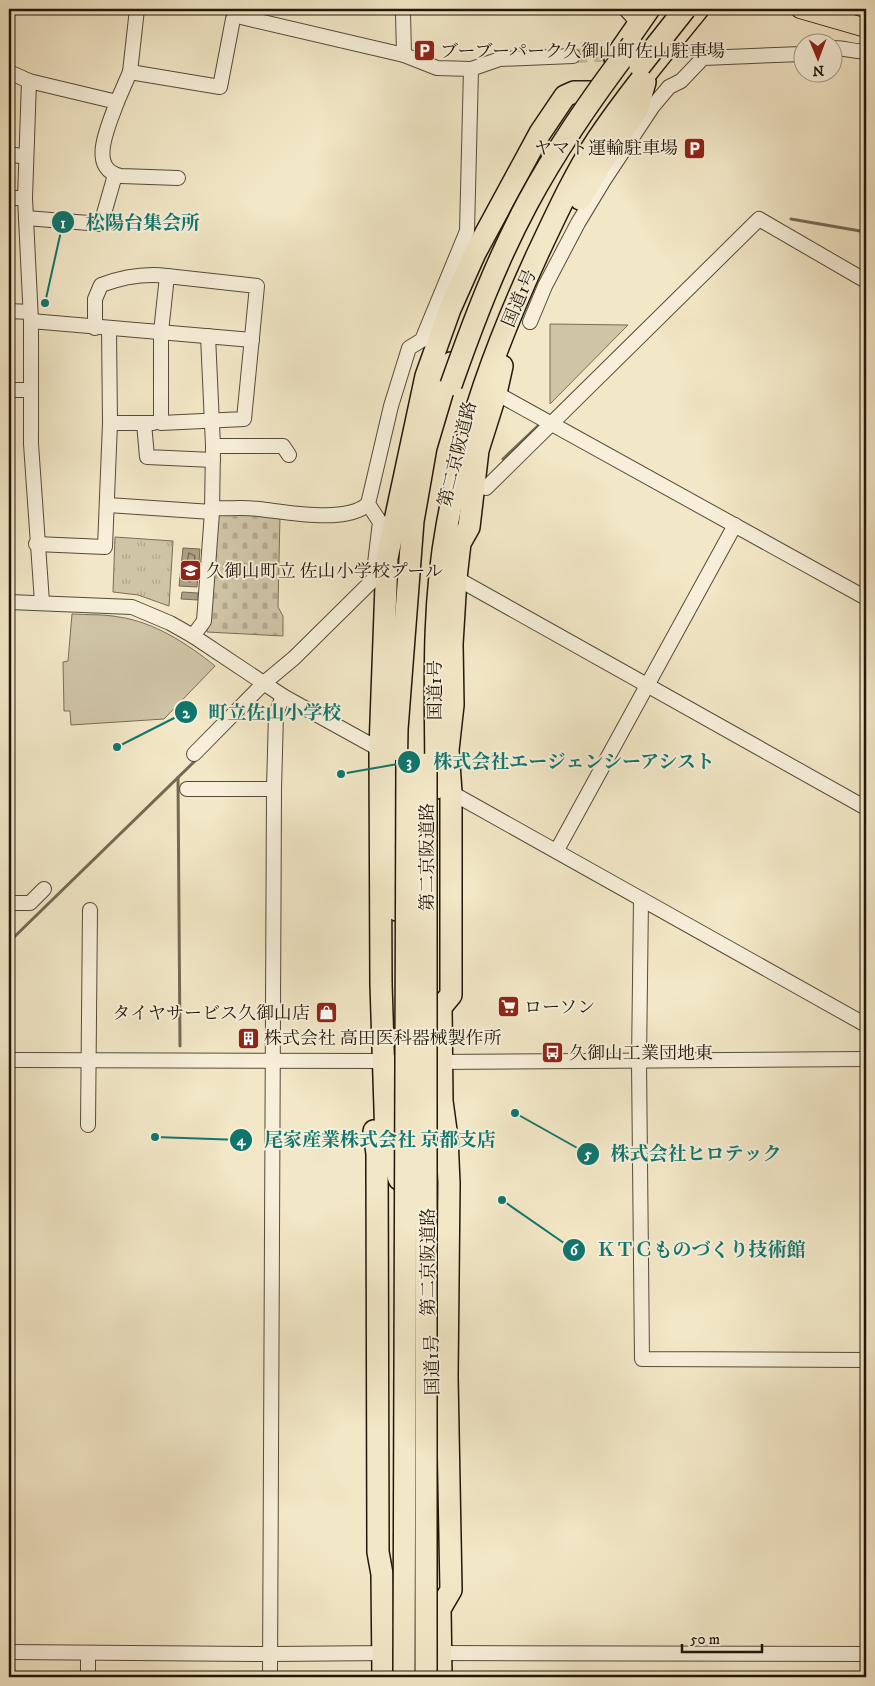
<svg xmlns="http://www.w3.org/2000/svg" width="875" height="1686" viewBox="0 0 875 1686" font-family="'IM FELL DW Pica','Noto Serif JP',serif">
  <defs>
    <pattern id="cemetery-stones" width="16" height="16" patternUnits="userSpaceOnUse" patternTransform="scale(1.25)"><rect width="16" height="16" fill="#cfc4a6"/><path d="M2 7V4a2 2 0 0 1 4 0v3zM10 15v-3a2 2 0 0 1 4 0v3z" fill="#b1a88e"/></pattern>
    <pattern id="park-tufts" width="24" height="20" patternUnits="userSpaceOnUse" patternTransform="scale(1.25)"><rect width="24" height="20" fill="#cfc4a6"/><path d="M3 7l-1-3M5 7V3M7 7l1-3M15 17l-1-3M17 17v-4M19 17l1-3" fill="none" stroke="#b1a88e"/></pattern>
  </defs>
  <rect width="100%" height="100%" fill="#f2e7c6"/>
  <filter id="stains"><feTurbulence type="fractalNoise" baseFrequency=".004" numOctaves="4"/><feColorMatrix values="0 0 0 0 .2 0 0 0 0 .09 0 0 0 0 .02 0 0 0 .5 -.17"/></filter>
  <radialGradient id="worn" r=".72"><stop offset=".6" stop-color="#630" stop-opacity="0"/><stop offset="1" stop-color="#630" stop-opacity=".3"/></radialGradient>
  <g fill="#cfc4a6" stroke="#786e58">
    <polygon points="550,324 628,325 550,404"/>
    <path d="M72,614C87,615 103,614 119,617C154,622 188,644 215,666L164,719L71,725L70,711H64L63,662L68,661Z"/>
  </g>
  <polygon fill="url(#cemetery-stones)" stroke="#786e58" points="216,513 280,515 278,607 283,616 283,636 207,632"/>
  <polygon fill="url(#park-tufts)" stroke="#786e58" points="115,537 173,541 169,606 138,595 113,592"/>
  <g fill="#aba086" stroke="#746954">
    <polygon points="183,548 200,549 197,587 179,586"/>
    <polygon points="182,592 198,593 198,600 181,599"/>
  </g>
  <g fill="none" stroke-linecap="round" stroke-linejoin="round">
    <polygon stroke="#665c48" stroke-width="1" points="189,553 195,556 192,580 190,582 185,579"/>
    <g stroke="#746954" stroke-width="3">
      <polyline points="791,219 866,232"/>
      <polyline points="503,459 540,424"/>
      <polyline points="178,778 180,1046"/>
      <polyline points="9,942 198,758"/>
    </g>
    <g stroke="#c8bda0" stroke-width="14" stroke-dasharray="14 7" stroke-linecap="butt">
      <polyline points="659,53 703,51"/>
      <polyline points="573,56 622,54"/>
    </g>
    <defs>
      <g id="minor">
        <polyline points="400,9 403,13 404,55"/>
        <polyline points="237,16 404,55 437,68 471,69 500,59 573,56"/>
        <path d="M832,48C845,47 854,53 866,51"/>
        <polyline points="9,72 29,81 117,102 130,72 137,9"/>
        <polyline points="130,72 220,87 233,19 237,16 236,9"/>
        <polyline points="29,81 25,198 31,321 31,444 42,602"/>
        <path d="M117,102C110,123 86,169 121,176L178,178"/>
        <polyline points="9,154 26,157"/>
        <polyline points="9,198 25,198"/>
        <polyline points="26,218 101,224 115,175"/>
        <polygon points="167,276 257,286 244,419 161,423 161,332"/>
        <polyline points="9,311 30,312"/>
        <polyline points="31,321 252,340"/>
        <polyline points="530,322 545,286 578,223 604,180 653,106 669,87 681,81 703,58 802,54"/>
        <path d="M95,328V299L101,285C123,277 143,273 167,276"/>
        <polyline points="9,390 30,390"/>
        <polyline points="496,393 866,598"/>
        <polyline points="110,423 153,423"/>
        <polyline points="144,423 147,457 213,460"/>
        <polyline points="213,446 283,446 289,455"/>
        <polyline points="486,488 759,219 866,281"/>
        <polyline points="108,505 212,512 213,446 208,336"/>
        <path d="M212,508C227,509 243,507 259,509C287,512 346,524 368,504"/>
        <polyline points="36,544 105,547 110,423 109,328"/>
        <polyline points="456,578 866,808"/>
        <polyline points="9,602 132,607 170,623 193,636 283,696 386,753"/>
        <polyline points="193,636 204,621 212,512"/>
        <polyline points="194,754 264,683 294,658 373,580 380,522 368,504 391,406 409,348 422,340 467,231 471,69"/>
        <polyline points="187,789 274,789"/>
        <polyline points="445,789 866,1025"/>
        <polyline points="557,850 735,525"/>
        <polyline points="641,899 639,1062 642,1359 866,1360"/>
        <polyline points="9,903 30,903 44,889"/>
        <polyline points="9,1060 390,1061"/>
        <polyline points="434,1062 866,1059"/>
        <polyline points="88,1125 90,910"/>
        <polyline points="9,1652 270,1654 390,1653"/>
        <polyline points="88,1653 88,1677"/>
        <polyline points="434,1653 866,1654"/>
        <polyline points="9,1675 9,1677"/>
        <polyline points="270,1677 274,789 276,714 283,696"/>
      </g>
      <g id="major">
        <polyline points="628,9 640,22"/>
        <polyline points="800,9 866,28"/>
      </g>
      <g id="highway">
        <polyline points="615,58 649,9"/>
        <polyline points="580,199 610,149 637,110 645,82"/>
        <path d="M436,788C436,700 431,613 447,526C464,430 498,340 538,253C556,215 574,175 597,140C628,94 663,52 698,9"/>
        <polyline points="397,910 395,847 397,729 413,521 426,447 451,363"/>
        <polyline points="374,1131 377,1154 378,1552 382,1574 383,1677"/>
        <polyline points="399,1179 386,1140 381,984 380,749 387,558 426,376 450,309 475,253 540,133 565,96 574,92 591,92"/>
        <polyline points="441,1677 440,1609 451,1590 447,1377 449,1183 447,1138 442,1101 441,1007 451,995 451,792 448,750 453,705 452,644 456,578 460,543 469,527 478,450 496,393 502,366"/>
      </g>
    </defs>
    <use href="#minor" stroke="#564b39" stroke-width="16"/>
    <use href="#major" stroke="#22170a" stroke-width="20"/>
    <use href="#highway" stroke="#22170a" stroke-width="24"/>
    <use href="#minor" stroke="#f7efda" stroke-width="14"/>
    <use href="#major" stroke="#f2e7c6" stroke-width="18"/>
    <use href="#highway" stroke="#f2e7c6" stroke-width="21"/>
    <defs>
      <g id="highway-bridge">
        <polyline points="640,66 685,9"/>
        <path d="M451,385C473,323 496,262 527,204C557,148 593,96 632,45"/>
        <polyline points="404,1677 407,760"/>
        <polyline points="426,1677 426,764"/>
      </g>
    </defs>
    <use href="#highway-bridge" stroke="#22170a" stroke-width="24" stroke-linecap="butt"/>
    <use href="#highway-bridge" stroke="#f2e7c6" stroke-width="21"/>
  </g>
  <defs>
    <symbol id="parking-square" viewBox="-11 -11 22 22"><rect x="-9" y="-9" width="18" height="18" rx="4" fill="#8f2418" stroke="#f7efda"/><path d="M-3.5-5.5H1a3.5 3.5 0 0 1 0 7H-1V5.5H-3.5ZM-1-3.4V-.6H.8a1.4 1.4 0 0 0 0-2.8Z" fill="#fff"/></symbol>
    <symbol id="school-square" viewBox="-11 -11 22 22"><rect x="-9" y="-9" width="18" height="18" rx="4" fill="#8f2418" stroke="#f7efda"/><path d="M0-5L7-2L0 1L-7-2ZM-4 1L0 2.5L4 1V4Q0 6-4 4Z" fill="#fff"/></symbol>
    <symbol id="supermarket-square" viewBox="-11 -11 22 22"><rect x="-9" y="-9" width="18" height="18" rx="4" fill="#8f2418" stroke="#f7efda"/><path d="M-6-5.5h2.5l.6 2H6L4.5 2H-2.5L-4.4-4H-6ZM-1.5 3.2a1.3 1.3 0 1 0 .1 0ZM3 3.2a1.3 1.3 0 1 0 .1 0Z" fill="#fff"/></symbol>
    <symbol id="shop-square" viewBox="-11 -11 22 22"><rect x="-9" y="-9" width="18" height="18" rx="4" fill="#8f2418" stroke="#f7efda"/><path d="M-5-2.5h2.3a2.7 3.5 0 0 1 5.4 0H5L5.5 6h-11ZM-1.5-2.5h3a1.5 2.3 0 0 0-3 0Z" fill="#fff"/></symbol>
    <symbol id="building-square" viewBox="-11 -11 22 22"><rect x="-9" y="-9" width="18" height="18" rx="4" fill="#8f2418" stroke="#f7efda"/><path d="M-4-6H4V6H1V3H-1V6H-4ZM-2.5-4.3h1.7v1.8h-1.7ZM.8-4.3h1.7v1.8H.8ZM-2.5-1h1.7V.8h-1.7ZM.8-1h1.7V.8H.8Z" fill="#fff"/></symbol>
    <symbol id="bus-square" viewBox="-11 -11 22 22"><rect x="-9" y="-9" width="18" height="18" rx="4" fill="#8f2418" stroke="#f7efda"/><path d="M-5-6H5V4H4V6H2V4H-2V6H-4V4H-5ZM-3.5-4V0h7V-4ZM-3.5 1.2v1.5H-2V1.2ZM2 1.2v1.5H3.5V1.2Z" fill="#fff"/></symbol>
  </defs>
  <g fill-rule="evenodd">
    <use href="#parking-square" x="412" y="38" width="25" height="25"/>
    <use href="#parking-square" x="682" y="136" width="25" height="25"/>
    <use href="#school-square" x="178" y="558" width="25" height="25"/>
    <use href="#supermarket-square" x="496" y="994" width="25" height="25"/>
    <use href="#shop-square" x="314" y="1000" width="25" height="25"/>
    <use href="#building-square" x="236" y="1026" width="25" height="25"/>
    <use href="#bus-square" x="540" y="1040" width="25" height="25"/>
  </g>
  <g text-anchor="middle" stroke-width="4" stroke-linejoin="round" paint-order="stroke">
    <g font-size="18" fill="#22170a" stroke="#f7efda" text-anchor="start">
      <text x="440" y="57">ブーブーパーク久御山町佐山駐車場</text>
      <text x="678" y="154" text-anchor="end">ヤマト運輸駐車場</text>
      <text x="206" y="577">久御山町立 佐山小学校プール</text>
      <text x="524" y="1013">ローソン</text>
      <text x="310" y="1019" text-anchor="end">タイヤサービス久御山店</text>
      <text x="264" y="1044">株式会社 高田医科器械製作所</text>
      <text x="569" y="1059">久御山工業団地東</text>
    </g>
    <g font-size="18" fill="#22170a" stroke="#f7efda">
      <text transform="translate(519 298) rotate(-67)" y="6">国道1号</text>
      <text transform="translate(457 454) rotate(-76)" y="6">第二京阪道路</text>
      <text transform="translate(435 690) rotate(-90)" y="6">国道1号</text>
      <text transform="translate(427 857) rotate(-90)" y="6">第二京阪道路</text>
      <text transform="translate(428 1262) rotate(-90)" y="6">第二京阪道路</text>
      <text transform="translate(432 1365) rotate(-91)" y="6">国道1号</text>
    </g>
  </g>
  <path fill="none" stroke="#0f766e" stroke-width="2" d="M45 303L63 222M117 747L186 712M341 774L409 762M155 1137L241 1140M515 1113L588 1154M502 1200L574 1250"/>
  <g fill="#0f766e" stroke="#f7efda" stroke-width="2">
    <circle cx="45" cy="303" r="5"/>
    <circle cx="117" cy="747" r="5"/>
    <circle cx="341" cy="774" r="5"/>
    <circle cx="155" cy="1137" r="5"/>
    <circle cx="515" cy="1113" r="5"/>
    <circle cx="502" cy="1200" r="5"/>
    <circle cx="63" cy="222" r="12"/>
    <circle cx="186" cy="712" r="12"/>
    <circle cx="409" cy="762" r="12"/>
    <circle cx="241" cy="1140" r="12"/>
    <circle cx="588" cy="1154" r="12"/>
    <circle cx="574" cy="1250" r="12"/>
  </g>
  <g font-size="15" text-anchor="middle" font-weight="bold" fill="#fff">
    <text x="63" y="228">1</text>
    <text x="186" y="718">2</text>
    <text x="409" y="767">3</text>
    <text x="241" y="1145">4</text>
    <text x="588" y="1159">5</text>
    <text x="574" y="1255">6</text>
  </g>
  <g font-size="19" text-anchor="middle" font-weight="bold" fill="#0f766e" stroke="#f7efda" stroke-width="4" stroke-linejoin="round" paint-order="stroke">
    <text x="143" y="229">松陽台集会所</text>
    <text x="275" y="719">町立佐山小学校</text>
    <text x="574" y="768">株式会社エージェンシーアシスト</text>
    <text x="380" y="1146">尾家産業株式会社 京都支店</text>
    <text x="696" y="1160">株式会社ヒロテック</text>
    <text x="701" y="1256">ＫＴＣものづくり技術館</text>
  </g>
  <rect width="875" height="1686" fill="none" stroke="#f2e7c6" stroke-width="30"/>
  <rect x="10" y="10" width="855" height="1666" fill="none" stroke="#22170a" stroke-width="2.5"/>
  <rect x="15" y="15" width="845" height="1656" fill="none" stroke="#22170a"/>
  <g transform="translate(818 58) rotate(179)"><circle r="24" fill="#f7efda" stroke="#a29987"/>
  <path d="M0-4L9 19L0 12L-9 19Z" fill="#8f2418"/>
  <text y="-8" font-size="14" font-weight="bold" text-anchor="middle" fill="#22170a">N</text>
  </g>
  <path d="M682 1644v8h80v-8" fill="none" stroke="#22170a" stroke-width="2.5"/>
  <text x="690" y="1644" font-size="15" fill="#22170a" stroke="#f7efda" stroke-width="4" paint-order="stroke">50 m</text>
  <rect width="100%" height="100%" filter="url(#stains)"/>
  <rect width="100%" height="100%" fill="url(#worn)"/>
</svg>
